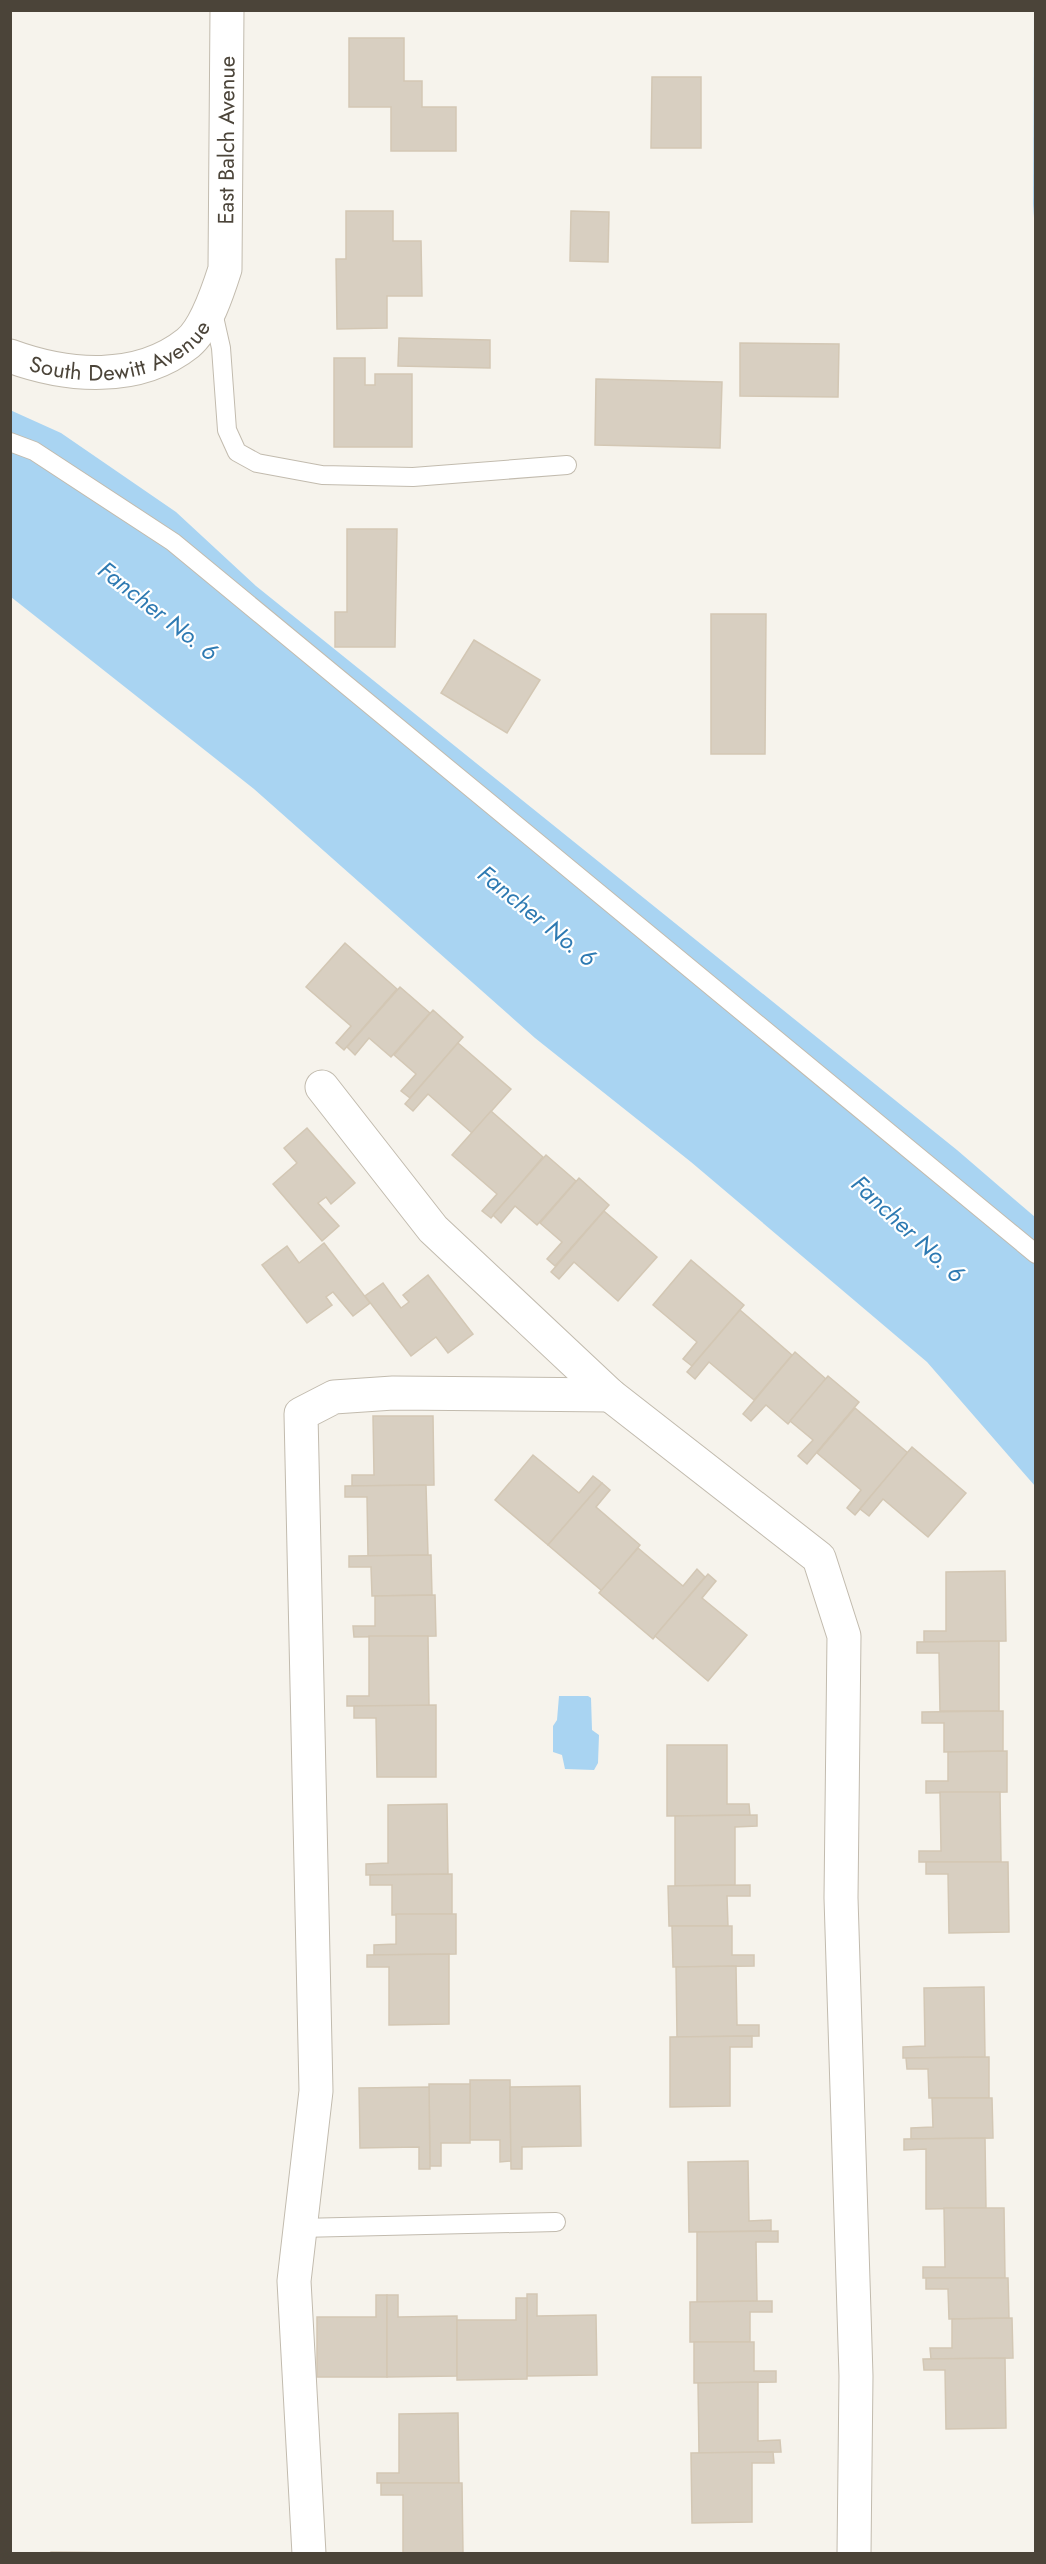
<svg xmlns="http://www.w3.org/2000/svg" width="1046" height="2564" viewBox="0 0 1046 2564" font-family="Jost,sans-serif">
  <rect width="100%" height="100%" fill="#f6f3ec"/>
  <g fill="#a9d4f2">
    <polygon points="1034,11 1036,11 1035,232 1033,204"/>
    <polygon points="10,410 61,433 176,512 256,586 957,1150 1035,1217 1035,1486 927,1362 691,1162 535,1038 254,789 11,597"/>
    <polygon points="559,1696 588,1696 591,1698 592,1730 599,1735 598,1763 594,1770 565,1769 562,1755 553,1752 553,1726 557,1720"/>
  </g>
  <g fill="#d8cfc1" stroke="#d3c7b4" stroke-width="1.5">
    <polygon points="349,38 404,38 404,81 422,81 422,107 456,107 456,151 391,151 391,107 349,107"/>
    <polygon points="652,77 701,77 701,148 651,148"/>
    <polygon points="346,211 393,211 393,241 421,241 422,296 387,296 387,328 337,329 336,259 346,259"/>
    <polygon points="571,211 609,212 608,262 570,261"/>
    <polygon points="399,338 490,340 490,368 398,366"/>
    <polygon points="740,343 839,344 838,397 740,396"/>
    <polygon points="334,358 365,358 365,385 375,385 375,374 412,374 412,447 334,447"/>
    <polygon points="596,379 722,382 720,448 595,445"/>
    <polygon points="347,529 397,529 395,647 335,647 335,612 347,612"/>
    <polygon points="711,614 766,614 765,754 711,754"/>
    <polygon points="474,640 540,680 507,733 441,693"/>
    <polygon points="345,943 397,989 344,1050 336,1043 351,1026 306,987"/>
    <polygon points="400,987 430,1013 391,1057 369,1038 355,1055 347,1047"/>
    <polygon points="433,1010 463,1037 410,1098 401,1091 416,1074 394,1055"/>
    <polygon points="458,1043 511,1089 472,1133 428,1094 413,1111 405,1104"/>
    <polygon points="491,1111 543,1157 491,1218 482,1211 497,1194 452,1155"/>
    <polygon points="307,1128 355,1183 331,1204 326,1197 318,1203 339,1226 322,1241 273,1184 297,1163 284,1148"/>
    <polygon points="546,1155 576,1181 537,1225 515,1206 501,1223 493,1215"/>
    <polygon points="579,1178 609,1205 555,1266 547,1259 562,1242 540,1223"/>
    <polygon points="604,1211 657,1257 618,1301 574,1262 559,1279 551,1272"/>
    <polygon points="324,1243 370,1303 353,1316 333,1292 326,1297 332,1305 307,1323 262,1265 287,1246 299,1263"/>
    <polygon points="691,1260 744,1305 692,1366 683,1359 697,1342 653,1305"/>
    <polygon points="428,1275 473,1334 448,1353 436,1337 411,1356 365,1296 383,1283 401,1308 409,1302 403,1295"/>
    <polygon points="740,1310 792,1355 754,1400 709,1362 695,1379 687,1372"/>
    <polygon points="795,1352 826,1379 788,1424 766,1405 751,1421 743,1414"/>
    <polygon points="828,1376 859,1402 807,1464 798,1456 813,1440 790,1421"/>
    <polygon points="855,1408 908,1453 855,1515 847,1508 861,1490 817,1453"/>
    <polygon points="373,1416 433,1416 434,1485 352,1486 352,1475 374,1475"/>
    <polygon points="912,1447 966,1493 928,1537 883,1499 869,1516 860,1509"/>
    <polygon points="533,1455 579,1493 593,1476 602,1483 548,1545 495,1500"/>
    <polygon points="602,1483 610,1490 596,1507 640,1545 602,1591 548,1545"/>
    <polygon points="426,1485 428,1555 368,1556 367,1497 345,1497 345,1486"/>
    <polygon points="638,1548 683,1586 697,1569 705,1577 653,1639 599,1593"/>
    <polygon points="431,1555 432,1595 372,1596 371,1567 349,1567 349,1556"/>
    <polygon points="1005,1571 1006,1641 924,1642 924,1631 946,1631 946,1572"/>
    <polygon points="708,1574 716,1581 702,1598 747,1635 708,1681 655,1636"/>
    <polygon points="435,1595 436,1636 354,1637 353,1626 375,1626 375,1596"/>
    <polygon points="369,1636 428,1636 429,1706 347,1706 347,1696 369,1696"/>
    <polygon points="999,1641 999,1711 940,1711 939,1653 917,1653 917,1642"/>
    <polygon points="436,1705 436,1777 377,1777 376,1718 354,1718 354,1706"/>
    <polygon points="1003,1711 1003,1751 944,1752 944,1723 922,1723 922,1712"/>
    <polygon points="667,1745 727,1745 727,1804 749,1804 750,1815 667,1816"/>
    <polygon points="1007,1751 1007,1792 926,1793 926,1781 948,1781 948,1752"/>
    <polygon points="940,1792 1000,1792 1001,1862 919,1862 919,1851 941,1851"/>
    <polygon points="447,1804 448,1874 366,1875 366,1864 388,1863 388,1805"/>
    <polygon points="757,1815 757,1826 735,1827 735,1885 675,1886 675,1816"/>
    <polygon points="926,1862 1008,1862 1009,1932 949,1933 948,1874 926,1874"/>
    <polygon points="452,1874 452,1914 392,1915 392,1885 370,1885 370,1875"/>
    <polygon points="750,1885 750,1896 727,1896 728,1926 669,1926 668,1886"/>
    <polygon points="396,1914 456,1914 456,1954 374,1955 374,1945 396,1944"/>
    <polygon points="672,1926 732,1926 732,1955 754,1955 754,1966 673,1967"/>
    <polygon points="449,1954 449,2024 389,2025 389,1967 367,1967 367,1955"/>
    <polygon points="736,1966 737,2025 759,2025 759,2036 677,2037 676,1967"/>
    <polygon points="984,1987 985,2057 903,2058 903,2047 925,2046 924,1988"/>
    <polygon points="752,2036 752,2047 730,2047 730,2106 670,2107 670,2037"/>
    <polygon points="989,2057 989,2098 929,2098 928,2069 907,2069 906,2058"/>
    <polygon points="470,2080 510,2080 511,2161 500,2162 500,2140 470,2140"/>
    <polygon points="429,2084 470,2084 470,2143 441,2143 441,2166 430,2166"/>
    <polygon points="580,2086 581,2146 522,2147 522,2169 511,2169 510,2087"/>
    <polygon points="429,2087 430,2169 419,2169 419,2147 360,2148 359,2088"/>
    <polygon points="932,2098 992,2098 993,2138 911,2139 911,2128 933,2127"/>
    <polygon points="985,2138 986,2208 926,2209 926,2149 904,2150 904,2139"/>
    <polygon points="748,2161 749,2221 771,2220 771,2231 689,2232 688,2162"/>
    <polygon points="944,2208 1004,2208 1005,2278 923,2278 923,2267 945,2267"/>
    <polygon points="778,2231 778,2242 756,2242 757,2301 697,2302 697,2232"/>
    <polygon points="926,2278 1008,2278 1009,2318 949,2319 948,2289 926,2289"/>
    <polygon points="527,2294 537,2294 537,2316 596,2315 597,2375 527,2376"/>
    <polygon points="376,2295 387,2295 387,2377 317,2377 317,2317 376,2317"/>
    <polygon points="387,2295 398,2295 398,2317 457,2316 457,2376 387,2377"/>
    <polygon points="516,2298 527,2298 527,2379 457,2380 457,2320 516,2320"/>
    <polygon points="772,2301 772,2312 750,2312 750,2342 690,2342 690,2302"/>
    <polygon points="1012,2318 1013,2358 931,2359 930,2348 952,2348 952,2319"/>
    <polygon points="694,2342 754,2342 754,2371 776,2371 776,2382 694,2383"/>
    <polygon points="1005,2358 1006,2428 946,2429 945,2370 924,2370 923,2359"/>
    <polygon points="758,2382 758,2441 780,2440 781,2452 699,2453 698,2383"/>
    <polygon points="458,2413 459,2483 377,2483 377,2473 399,2473 399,2414"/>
    <polygon points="773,2452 774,2463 752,2463 752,2522 692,2523 691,2453"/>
    <polygon points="381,2483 462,2483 463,2553 403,2553 403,2495 381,2495"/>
    <polygon points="51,2552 139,2553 139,2554 51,2554"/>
  </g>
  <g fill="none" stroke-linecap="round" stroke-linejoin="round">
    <defs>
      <g id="service">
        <polyline points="212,308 221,348 227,430 237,452 257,463 322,475 413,477 567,465"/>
        <polyline points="10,442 34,451 173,542 1036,1254"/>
        <polyline points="300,2228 556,2222"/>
      </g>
      <g id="minor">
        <path id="s1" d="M10,356C67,377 138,383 188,343C206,328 218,291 225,269L227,10"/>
        <polyline points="322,1087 433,1229 610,1395 819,1558 844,1636 841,1898 856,2376 854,2554"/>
        <polyline points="309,2554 294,2281 316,2091 301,1414 334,1397 393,1393 610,1395"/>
      </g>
    </defs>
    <use href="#service" stroke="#c2bbae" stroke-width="20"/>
    <use href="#minor" stroke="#c2bbae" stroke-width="35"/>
    <use href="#service" stroke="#fff" stroke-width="18"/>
    <use href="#minor" stroke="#fff" stroke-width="33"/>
  </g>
  <g text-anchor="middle" stroke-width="4.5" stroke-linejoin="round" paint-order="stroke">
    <g font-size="22" fill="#4b4439" stroke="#fff">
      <text dy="8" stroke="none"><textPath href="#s1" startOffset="399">East Balch Avenue</textPath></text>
      <text dy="8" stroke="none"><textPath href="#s1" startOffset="117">South Dewitt Avenue</textPath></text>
    </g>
    <g font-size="24" font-style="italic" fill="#2e7ab2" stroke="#fff">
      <text transform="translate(158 611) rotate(38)" y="8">Fancher No. 6</text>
      <text transform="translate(537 916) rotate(39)" y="8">Fancher No. 6</text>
      <text transform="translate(908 1229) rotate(43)" y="8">Fancher No. 6</text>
    </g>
  </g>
  <rect width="1046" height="2564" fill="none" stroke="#4b4439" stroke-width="24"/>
</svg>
